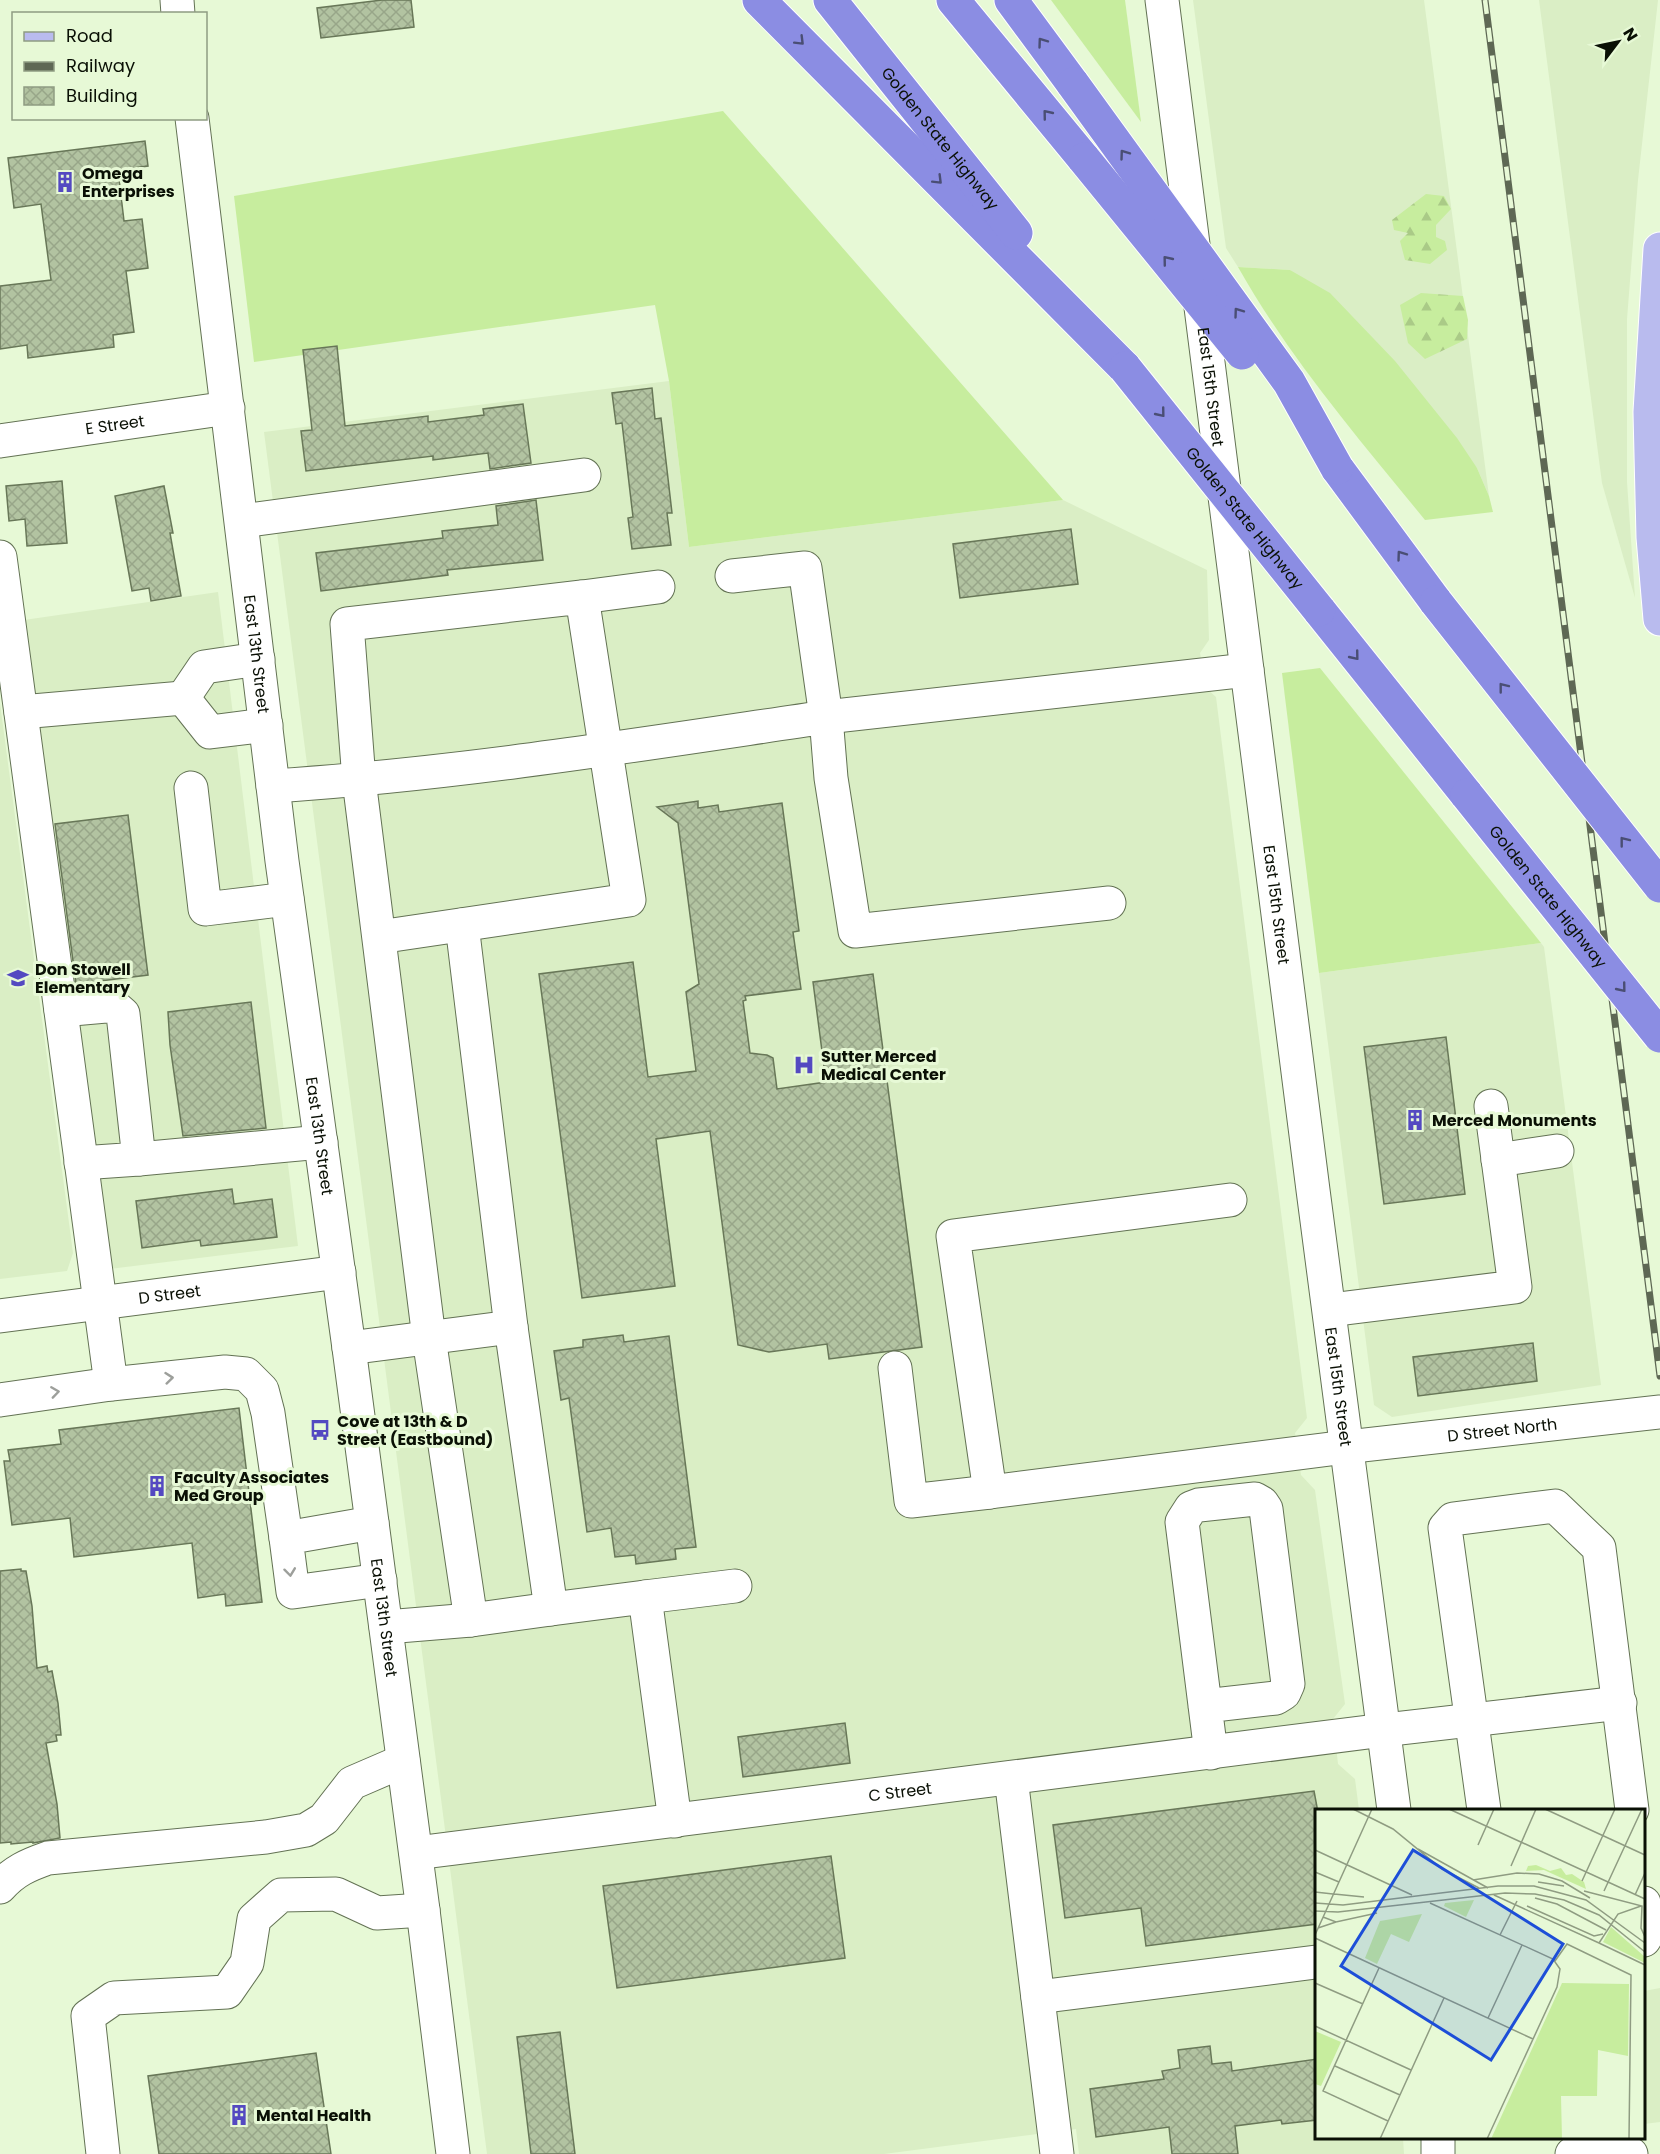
<svg xmlns="http://www.w3.org/2000/svg" width="1660" height="2154" viewBox="0 0 1660 2154" font-family="Poppins,sans-serif">
  <defs>
    <pattern id="forest-firs" width="22" height="20" patternUnits="userSpaceOnUse" patternTransform="scale(1.5)"><rect width="22" height="20" fill="#c7ed9e"/><path d="M5 1l3.5 6h-7zM16 11l3.5 6h-7z" fill="#aaca87"/></pattern>
    <pattern id="building-cross-hatch" width="8" height="8" patternUnits="userSpaceOnUse" patternTransform="scale(1.5)"><rect width="8" height="8" fill="#b2c3a1"/><path d="M0 0l8 8M0 8l8-8" fill="none" stroke="#98a689"/></pattern>
  </defs>
  <rect width="100%" height="100%" fill="#e7f9d6"/>
  <g fill="#daeec5">
    <polygon points="1193,0 1424,0 1489,496 1477,468 1290,270 1238,267 1226,248"/>
    <polygon points="1539,0 1658,0 1638,180 1627,319 1627,482 1635,598 1602,483"/>
    <polygon points="669,381 689,547 1063,500 1207,570 1209,640 1200,653 1206,688 1216,697 1307,1418 1295,1433 1301,1475 1315,1490 1345,1704 1333,1719 1338,1764 1355,1779 1359,1810 1316,1810 1316,2138 1403,2138 1404,2154 1079,2154 1076,2129 884,2154 487,2154 264,432"/>
    <polygon points="218,592 298,1246 93,1271 17,621"/>
    <polygon points="0,703 73,1253 67,1271 0,1279"/>
    <polygon points="1541,943 1544,947 1601,1385 1392,1417 1374,1405 1319,973"/>
    <polygon points="1660,1988 1660,2122 1644,2124 1644,1991"/>
  </g>
  <g fill="#c7ed9e">
    <polygon points="1051,0 1125,0 1141,122"/>
    <polygon points="723,111 1063,500 689,547 669,381 655,305 254,362 234,196"/>
    <path d="M1238,267L1290,270L1330,293L1395,361L1457,438L1477,468L1489,496L1493,512L1425,520C1359,439 1290,359 1238,267Z"/>
    <polygon points="1320,668 1541,943 1319,973 1282,673"/>
  </g>
  <g fill="url(#forest-firs)">
    <polygon points="1426,194 1444,196 1451,209 1436,225 1436,237 1445,241 1447,250 1430,264 1405,260 1400,241 1408,233 1394,230 1392,220"/>
    <polygon points="1421,293 1463,296 1468,320 1467,339 1425,359 1408,343 1400,305"/>
  </g>
  <g fill="url(#building-cross-hatch)" stroke="#687758" stroke-width="1.5">
    <polygon points="382,0 411,0 414,27 321,38 317,8"/>
    <polygon points="145,141 148,166 118,170 124,221 142,219 148,268 126,271 134,332 113,335 114,347 28,358 27,345 0,349 0,286 51,280 41,204 14,208 8,158"/>
    <polygon points="337,346 345,426 428,416 428,422 484,415 483,409 523,404 531,463 490,469 488,453 433,460 433,456 306,471 301,431 312,430 303,350"/>
    <polygon points="652,388 655,419 661,418 672,513 667,513 671,545 632,549 628,518 633,517 622,423 616,424 612,393"/>
    <polygon points="62,481 67,543 27,546 25,519 9,521 6,486"/>
    <polygon points="164,486 173,533 170,533 181,596 151,601 149,588 132,591 115,496"/>
    <polygon points="536,500 543,560 447,570 448,575 321,591 316,553 443,538 442,531 498,525 496,506"/>
    <polygon points="1071,529 1078,584 960,598 953,544"/>
    <polygon points="698,801 698,808 718,805 719,812 782,803 799,931 793,932 801,989 745,996 746,1000 743,1001 750,1053 767,1055 773,1058 777,1089 826,1082 813,982 873,974 922,1347 829,1359 827,1344 769,1352 738,1345 710,1131 656,1139 675,1286 582,1298 539,974 633,962 648,1077 696,1071 686,992 699,984 678,823 657,807"/>
    <polygon points="128,815 148,975 76,984 55,824"/>
    <polygon points="251,1002 266,1128 183,1136 170,1045 168,1012"/>
    <polygon points="1446,1037 1465,1194 1384,1204 1364,1047"/>
    <polygon points="232,1189 234,1204 272,1199 277,1237 201,1246 200,1240 142,1248 136,1201"/>
    <polygon points="623,1335 624,1342 669,1336 696,1547 675,1549 676,1559 636,1564 635,1555 615,1557 611,1528 587,1532 569,1398 561,1400 554,1351 583,1347 583,1340"/>
    <polygon points="1533,1343 1537,1381 1418,1396 1413,1357"/>
    <polygon points="239,1408 262,1602 226,1606 225,1594 198,1598 192,1543 74,1557 70,1518 12,1525 4,1461 10,1461 8,1450 61,1444 59,1430"/>
    <polygon points="21,1569 21,1571 26,1571 32,1606 37,1668 47,1666 48,1672 52,1671 58,1703 61,1735 56,1735 57,1741 46,1743 57,1804 60,1838 33,1843 33,1842 11,1844 11,1842 0,1843 0,1571"/>
    <polygon points="845,1723 850,1763 743,1777 738,1737"/>
    <polygon points="1314,1791 1317,1807 1317,1924 1146,1946 1141,1908 1065,1918 1053,1825"/>
    <polygon points="831,1856 845,1958 617,1988 603,1886"/>
    <polygon points="560,2032 575,2154 531,2154 517,2037"/>
    <polygon points="1210,2046 1212,2064 1231,2062 1232,2071 1317,2059 1317,2120 1282,2124 1281,2120 1235,2126 1238,2154 1172,2154 1169,2127 1096,2137 1090,2089 1164,2079 1162,2071 1180,2068 1178,2050"/>
    <polygon points="316,2053 331,2154 159,2154 148,2076"/>
  </g>
  <g fill="none" stroke-linecap="round" stroke-linejoin="round">
    <defs>
      <g id="minor">
        <polyline points="177,0 178,14"/>
        <path id="s1" d="M1162,0L1313,1190L1394,1810"/>
        <path id="s2" d="M192,118L282,861L349,1348L423,1910L453,2154"/>
        <path id="s3" d="M0,441L228,408"/>
        <polyline points="242,521 584,475"/>
        <polyline points="0,557 111,1384"/>
        <polyline points="732,576 805,568 826,717 1247,670"/>
        <polyline points="582,597 658,587"/>
        <polyline points="258,659 204,667 183,698 210,732 266,725"/>
        <polyline points="21,712 183,698"/>
        <path d="M273,786C458,774 642,744 826,717L831,778L855,931L1109,903"/>
        <polyline points="191,788 205,909 287,899"/>
        <polyline points="379,937 629,900 582,597 347,624 359,780 429,1338 471,1620"/>
        <polyline points="61,1010 106,1006 115,1007 123,1014 139,1159 81,1163"/>
        <polyline points="139,1159 321,1142"/>
        <polyline points="1498,1160 1557,1151"/>
        <path id="s4" d="M1230,1200L953,1236L990,1492L1346,1447L1660,1412"/>
        <polyline points="1330,1310 1515,1287 1491,1106"/>
        <path id="s5" d="M0,1316L339,1272"/>
        <polyline points="349,1348 511,1327 462,925"/>
        <polyline points="895,1368 911,1501 990,1492"/>
        <polyline points="0,1400 111,1384 225,1372 246,1374 262,1390 268,1413 286,1538"/>
        <polyline points="372,1523 286,1538 293,1592 380,1580"/>
        <polyline points="645,1597 735,1586"/>
        <polyline points="551,1609 645,1597 675,1821"/>
        <polyline points="386,1627 471,1620 551,1609 511,1327"/>
        <polyline points="1205,1706 1276,1698 1284,1693 1288,1684 1266,1509 1262,1503 1255,1499 1199,1505 1191,1508 1182,1522 1211,1753"/>
        <polyline points="1011,1778 1057,2154"/>
        <polyline points="1484,1810 1445,1528 1453,1519 1555,1506 1599,1548 1632,1810"/>
        <path id="s6" d="M416,1853L1384,1730L1620,1703"/>
        <path d="M0,1887C14,1871 28,1865 48,1858L266,1837L306,1830L324,1819L352,1783L403,1761"/>
        <polyline points="1644,1903 1647,1935 1644,1940"/>
        <polyline points="1038,1997 1316,1962"/>
        <polyline points="103,2154 88,2016 114,1998 227,1992 247,1963 254,1919 281,1895 336,1894 377,1913 423,1910"/>
        <polyline points="1438,2154 1438,2138"/>
        <polyline points="1572,2154 1608,2147 1631,2154"/>
      </g>
      <polyline id="major" points="1660,249 1650,412 1653,537 1660,619"/>
      <g id="highway">
        <polyline points="759,0 1125,368"/>
        <path id="s7" d="M830,0L1016,233"/>
        <polyline points="953,0 1084,159"/>
        <polyline points="1011,0 1073,84"/>
        <polyline points="1337,468 1436,602"/>
        <polyline points="1319,610 1467,795"/>
      </g>
    </defs>
    <use href="#minor" stroke="#637254" stroke-width="35"/>
    <use href="#major" stroke="#fff" stroke-width="35"/>
    <use href="#highway" stroke="#fff" stroke-width="35"/>
    <use href="#minor" stroke="#fff" stroke-width="33"/>
    <use href="#major" stroke="#b9bbee" stroke-width="33"/>
    <use href="#highway" stroke="#8b8de3" stroke-width="33"/>
    <defs>
      <polyline id="rail" points="1485,0 1660,1376"/>
    </defs>
    <use href="#rail" stroke="#5e6854" stroke-width="7"/>
    <use href="#rail" stroke="#e7f9d6" stroke-width="4.5" stroke-dasharray="14" stroke-linecap="butt"/>
    <defs>
      <g id="highway-bridge">
        <polyline points="1073,84 1289,382 1337,468"/>
        <polyline points="1084,159 1242,353"/>
        <path id="s8" d="M1125,368L1319,610"/>
        <polyline points="1436,602 1660,886"/>
        <path id="s9" d="M1467,795L1660,1036"/>
      </g>
    </defs>
    <use href="#highway-bridge" stroke="#fff" stroke-width="35" stroke-linecap="butt"/>
    <use href="#highway-bridge" stroke="#8b8de3" stroke-width="33"/>
  </g>
  <defs><path id="oneway-chevron" d="M-2-3.5L2.5 0L-2 3.5" fill="none" stroke-width="1.6" stroke-linecap="round" stroke-linejoin="round" transform="scale(1.5)"/></defs>
  <g stroke="#4a4e74">
    <use href="#oneway-chevron" transform="translate(800 41) rotate(45)"/>
    <use href="#oneway-chevron" transform="translate(1042 42) rotate(-126)"/>
    <use href="#oneway-chevron" transform="translate(1047 114) rotate(-129)"/>
    <use href="#oneway-chevron" transform="translate(1124 154) rotate(-126)"/>
    <use href="#oneway-chevron" transform="translate(938 180) rotate(45)"/>
    <use href="#oneway-chevron" transform="translate(1167 260) rotate(-129)"/>
    <use href="#oneway-chevron" transform="translate(1238 312) rotate(-126)"/>
    <use href="#oneway-chevron" transform="translate(1161 413) rotate(51)"/>
    <use href="#oneway-chevron" transform="translate(1401 555) rotate(-126)"/>
    <use href="#oneway-chevron" transform="translate(1355 656) rotate(51)"/>
    <use href="#oneway-chevron" transform="translate(1503 687) rotate(-128)"/>
    <use href="#oneway-chevron" transform="translate(1624 841) rotate(-128)"/>
    <use href="#oneway-chevron" transform="translate(1622 988) rotate(51)"/>
  </g>
  <g stroke="#9d9f9b">
    <use href="#oneway-chevron" transform="translate(169 1378) rotate(-6)"/>
    <use href="#oneway-chevron" transform="translate(55 1392) rotate(-8)"/>
    <use href="#oneway-chevron" transform="translate(290 1572) rotate(83)"/>
  </g>
  <defs>
    <symbol id="building-bare" viewBox="-9 -9 18 18"><path d="M-4-6H4V6H1V3H-1V6H-4ZM-2.5-4.3h1.7v1.8h-1.7ZM.8-4.3h1.7v1.8H.8ZM-2.5-1h1.7V.8h-1.7ZM.8-1h1.7V.8H.8Z" fill="#5449c1" stroke="#e7f9d6" stroke-width="2.5" paint-order="stroke"/></symbol>
    <symbol id="school-bare" viewBox="-9 -9 18 18"><path d="M0-5L7-2L0 1L-7-2ZM-4 1L0 2.5L4 1V4Q0 6-4 4Z" fill="#5449c1" stroke="#e7f9d6" stroke-width="2.5" paint-order="stroke"/></symbol>
    <symbol id="hospital-bare" viewBox="-9 -9 18 18"><path d="M-5-5h3v3.5h4V-5h3V5h-3V1.5h-4V5h-3Z" fill="#5449c1" stroke="#e7f9d6" stroke-width="2.5" paint-order="stroke"/></symbol>
    <symbol id="bus-bare" viewBox="-9 -9 18 18"><path d="M-5-6H5V4H4V6H2V4H-2V6H-4V4H-5ZM-3.5-4V0h7V-4ZM-3.5 1.2v1.5H-2V1.2ZM2 1.2v1.5H3.5V1.2Z" fill="#5449c1" stroke="#e7f9d6" stroke-width="2.5" paint-order="stroke"/></symbol>
  </defs>
  <g fill-rule="evenodd">
    <use href="#building-bare" x="50" y="167" width="30" height="30"/>
    <use href="#school-bare" x="3" y="963" width="30" height="30"/>
    <use href="#hospital-bare" x="789" y="1050" width="30" height="30"/>
    <use href="#building-bare" x="1400" y="1105" width="30" height="30"/>
    <use href="#bus-bare" x="305" y="1415" width="30" height="30"/>
    <use href="#building-bare" x="142" y="1471" width="30" height="30"/>
    <use href="#building-bare" x="224" y="2100" width="30" height="30"/>
  </g>
  <g text-anchor="middle" stroke-width="6" stroke-linejoin="round" paint-order="stroke">
    <g font-size="16" fill="#0a1005" stroke="#e7f9d6">
      <text dy="6" stroke="none"><textPath href="#s7" startOffset="177">Golden State Highway</textPath></text>
      <text dy="6" stroke="none"><textPath href="#s1" startOffset="390">East 15th Street</textPath></text>
      <text dy="6" stroke="none"><textPath href="#s3" startOffset="116">E Street</textPath></text>
      <text dy="6" stroke="none"><textPath href="#s8" startOffset="192">Golden State Highway</textPath></text>
      <text dy="6" stroke="none"><textPath href="#s2" startOffset="540">East 13th Street</textPath></text>
      <text dy="6" stroke="none"><textPath href="#s9" startOffset="130">Golden State Highway</textPath></text>
      <text dy="6" stroke="none"><textPath href="#s1" startOffset="912">East 15th Street</textPath></text>
      <text dy="6" stroke="none"><textPath href="#s2" startOffset="1026">East 13th Street</textPath></text>
      <text dy="6" stroke="none"><textPath href="#s5" startOffset="171">D Street</textPath></text>
      <text dy="6" stroke="none"><textPath href="#s1" startOffset="1398">East 15th Street</textPath></text>
      <text dy="6" stroke="none"><textPath href="#s4" startOffset="1054">D Street North</textPath></text>
      <text dy="6" stroke="none"><textPath href="#s2" startOffset="1512">East 13th Street</textPath></text>
      <text dy="6" stroke="none"><textPath href="#s6" startOffset="488">C Street</textPath></text>
    </g>
    <g font-size="16" font-weight="bold" fill="#0a1005" stroke="#e7f9d6" text-anchor="start">
      <text x="82" y="179">Omega<tspan x="82" dy="18">Enterprises</tspan></text>
      <text x="35" y="975">Don Stowell<tspan x="35" dy="18">Elementary</tspan></text>
      <text x="821" y="1062">Sutter Merced<tspan x="821" dy="18">Medical Center</tspan></text>
      <text x="1432" y="1126">Merced Monuments</text>
      <text x="337" y="1427">Cove at 13th &amp; D<tspan x="337" dy="18">Street (Eastbound)</tspan></text>
      <text x="174" y="1483">Faculty Associates<tspan x="174" dy="18">Med Group</tspan></text>
      <text x="256" y="2121">Mental Health</text>
    </g>
  </g>
  <g transform="translate(1315 1809)">
    <rect width="330" height="330" fill="#e7f9d6"/>
    <path d="M159,91L151,108L129,97L130,94ZM107,105L94,133L76,125L62,155L50,149L65,112ZM296,118L330,148V154L288,133Z" fill="#c7ed9e"/>
    <path d="M221,56L235,62L246,59L251,66L257,65L269,73L271,80L229,61L211,62L213,57Z" fill="#c7ed9e"/>
    <path d="M247,174L314,175L313,247L283,241L282,287H246L247,330H176Z" fill="#c7ed9e"/>
    <path d="M0,222L26,233L6,277L0,275Z" fill="#c7ed9e"/>
    <path fill="none" stroke="#8f9c82" stroke-width="1.5" d="M38,0L78,20L127,60L164,79M134,0L330,90M230,0L330,46M163,36L179,0M103,40L173,79M0,41L97,86M196,57L221,0M0,63L24,73M158,71L202,64L224,65L247,72L275,89M267,72L300,0M223,73L249,77M269,82L327,97L326,119L330,128M289,82L327,0M0,83L18,85M19,85L49,88M179,86L284,134L303,105L326,97M320,86L330,64M220,89L242,95L291,121M0,94L28,96L183,77H219L271,91L330,134M115,94L238,150L245,160L242,178L172,330M212,97L279,127L288,125M0,102L23,103L190,84L220,85L249,91L284,106L330,143M8,108L21,113L62,104M3,119L21,113M0,126L57,0M185,126L202,92M0,129L218,230M284,134L330,156M240,152L252,135L316,166L314,330M64,159L8,282L73,312M0,174L48,195M173,209L207,136M0,217L96,261M20,257L85,286M65,330L129,189"/>
    <path fill="#1d4ed8" fill-opacity="0.15" stroke="#1d4ed8" stroke-width="3" d="M98,41L248,135L176,251L26,157Z"/>
    <rect width="330" height="330" fill="none" stroke="#0a1005" stroke-width="3"/>
  </g>
  <rect x="12" y="12" width="195" height="108" fill="#e7f9d6" stroke="#8f9c82" stroke-width="1.5"/>
  <rect x="24" y="32" width="30" height="9" fill="#b9bbee" stroke="#8f9c82" stroke-width="1.5"/>
  <text x="66" y="42" font-size="18" fill="#0a1005">Road</text>
  <rect x="24" y="62" width="30" height="9" fill="#5e6854" stroke="#8f9c82" stroke-width="1.5"/>
  <text x="66" y="72" font-size="18" fill="#0a1005">Railway</text>
  <rect x="24" y="87" width="30" height="18" fill="url(#building-cross-hatch)" stroke="#8f9c82" stroke-width="1.5"/>
  <text x="66" y="102" font-size="18" fill="#0a1005">Building</text>
  <g transform="translate(1618 42) rotate(58)" stroke="#e7f9d6" stroke-width="4.5" paint-order="stroke">
  <path d="M0-4.5L10 22L0 15L-10 22Z" fill="#0a1005"/>
  <text y="-9" font-size="16" font-weight="bold" text-anchor="middle" fill="#0a1005">N</text>
  </g>
</svg>
